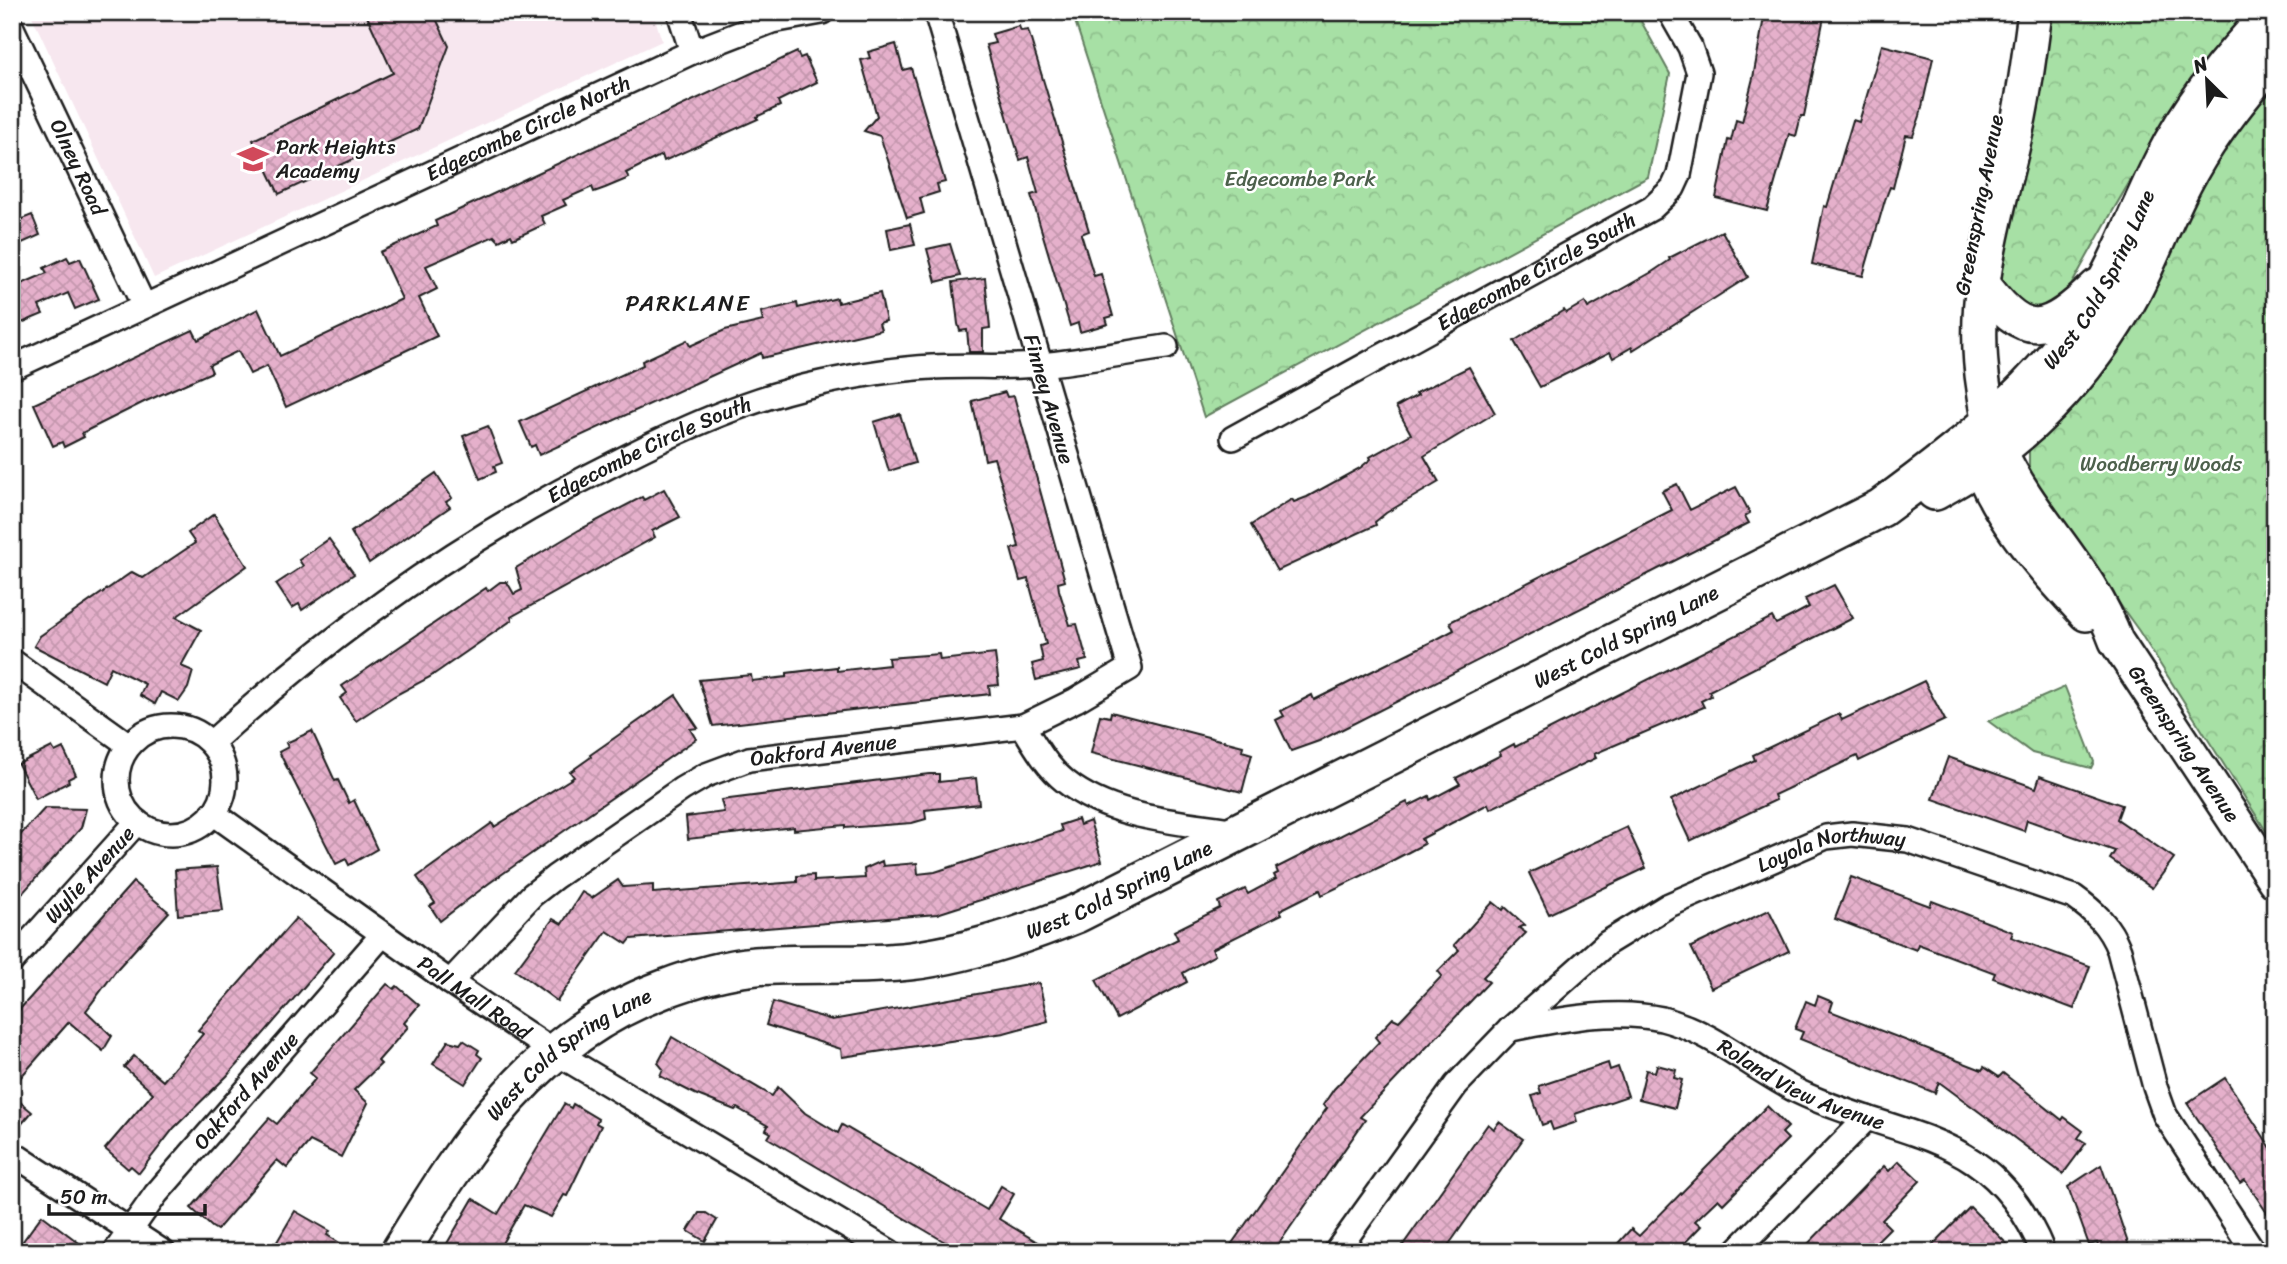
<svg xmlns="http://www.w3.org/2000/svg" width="2287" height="1264" viewBox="0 0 2287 1264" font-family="Sriracha,sans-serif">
  <defs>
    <pattern id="park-crowns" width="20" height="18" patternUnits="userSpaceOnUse" patternTransform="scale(1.75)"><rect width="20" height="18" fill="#a7e0a5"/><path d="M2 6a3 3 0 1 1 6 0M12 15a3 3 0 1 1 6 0" fill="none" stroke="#8fc08d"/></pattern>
    <pattern id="building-cross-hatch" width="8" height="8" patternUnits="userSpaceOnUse" patternTransform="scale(1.75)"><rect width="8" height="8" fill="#e5b0cb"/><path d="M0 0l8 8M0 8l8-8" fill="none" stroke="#c497ae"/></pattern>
  </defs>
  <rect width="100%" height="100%" fill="#fff"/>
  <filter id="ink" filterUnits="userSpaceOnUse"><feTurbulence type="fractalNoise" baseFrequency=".0143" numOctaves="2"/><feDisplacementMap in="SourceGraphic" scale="14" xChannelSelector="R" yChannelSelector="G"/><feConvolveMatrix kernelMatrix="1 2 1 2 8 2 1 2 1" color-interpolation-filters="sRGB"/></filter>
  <g filter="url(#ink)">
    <polygon fill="#f7e7ef" points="30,12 653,12 662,41 154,278"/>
    <g fill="url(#park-crowns)" stroke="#627e60" stroke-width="2">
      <polygon points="1072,12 1636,12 1670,74 1648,177 1204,417"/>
      <path d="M2045,12H2258C2171,98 2120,197 2062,302L2027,311L1998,280Z"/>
      <polygon points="2275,78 2275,845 2139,631 2039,492 2029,466 2029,448 2189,196"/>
      <polygon points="2065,687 2094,762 2091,768 2032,753 1988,721"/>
    </g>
    <g fill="url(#building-cross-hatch)" stroke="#1c1c1c" stroke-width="2">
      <polygon points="365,12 433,12 449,46 418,129 279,194 253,140 393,73"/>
      <polygon points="1765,12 1825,12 1804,116 1801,116 1796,136 1789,134 1767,211 1716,198 1728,140 1731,141 1736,120 1742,122 1753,78"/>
      <polygon points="1019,26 1021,31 1028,30 1089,231 1081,234 1094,276 1101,274 1113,316 1106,318 1108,324 1080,332 1078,323 1070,326 1031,195 1038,193 1028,157 1020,160 986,45 995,43 992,34"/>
      <polygon points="896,44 903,70 911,68 945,182 937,184 939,192 920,198 924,213 907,218 880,136 864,131 877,116 861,60 870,58 868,52"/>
      <polygon points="1882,45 1933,58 1920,116 1913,136 1906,135 1893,188 1890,187 1885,200 1863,276 1812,264 1824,206 1827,207 1853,120 1859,122"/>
      <polygon points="797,52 800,58 805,56 817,82 778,101 780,106 756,117 758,119 664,161 662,155 626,173 629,178 605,188 594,192 592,187 563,200 566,205 541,216 545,224 513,239 511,235 499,241 494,236 426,266 437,289 419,298 437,336 286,407 267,366 250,374 238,351 209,365 212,372 144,402 82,433 84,437 64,447 62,442 53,446 34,404 193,330 198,340 258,309 280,356 402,299 380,252 437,226 435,221 448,215"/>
      <polygon points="32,215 40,235 20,244 12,223"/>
      <polygon points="910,224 915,245 891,250 887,229"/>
      <polygon points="1722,231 1748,277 1633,350 1632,347 1613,358 1610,352 1540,387 1514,341 1564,310 1566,313 1585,302 1588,308 1652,272 1670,260 1669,258"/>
      <polygon points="950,244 960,276 936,282 927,249"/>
      <polygon points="67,257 70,262 80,258 99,299 75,309 68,293 39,306 43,314 12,327 12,288 47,273 44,268"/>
      <polygon points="985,278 990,328 983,329 983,352 969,352 967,330 960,331 958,324 953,282"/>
      <polygon points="880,293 886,321 879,323 881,330 762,358 761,353 539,455 535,445 531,447 520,422 643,365 642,361 687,340 690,346 725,330 763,321 761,312 797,303 798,308 837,298 838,303"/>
      <polygon points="1469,367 1495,413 1424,456 1439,482 1386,513 1375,522 1376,525 1277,571 1251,525 1292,499 1294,502 1307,497 1360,468 1371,459 1370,457 1411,434 1396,407 1418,395 1416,393"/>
      <polygon points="1005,392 1007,397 1014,396 1065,581 1058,583 1059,590 1070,625 1077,624 1087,660 1079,662 1081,669 1036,680 1032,664 1043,661 1040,646 1046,644 1028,579 1020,581 1011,549 1019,547 1015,530 994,458 985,460 972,401"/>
      <polygon points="900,414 915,463 889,471 874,422"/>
      <polygon points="488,426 502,463 494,466 496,472 480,479 463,436"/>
      <polygon points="436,473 452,498 446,502 450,507 369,563 351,532"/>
      <polygon points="1677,484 1690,510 1736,487 1750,513 1745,516 1749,523 1319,741 1291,751 1276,720 1284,716 1281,711 1312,695 1314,700 1439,638 1454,630 1450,622 1672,510 1662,491"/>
      <polygon points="664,489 680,517 652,531 655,537 511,617 512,620 430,677 394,696 356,721 340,698 347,693 342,686 486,588 488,591 500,582 507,582 514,594 522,590 516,568 579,530 642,497 644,500"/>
      <polygon points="214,514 247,566 176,617 201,630 181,666 193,671 188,688 179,701 161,692 155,704 140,695 145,684 111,667 104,682 34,646 40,636 132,572 143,578 195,543 188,533"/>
      <polygon points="329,539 354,574 302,610 299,604 292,608 276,584 303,566 299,560"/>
      <polygon points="1834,585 1853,618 1709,691 1711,696 1701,701 1704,707 1594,754 1596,758 1490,809 1488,804 1421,839 1424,844 1382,866 1322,895 1320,890 1280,910 1282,914 1212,949 1215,955 1183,973 1187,982 1117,1019 1096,980 1178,939 1174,931 1220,908 1218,902 1245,889 1248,894 1276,879 1274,875 1278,873 1276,868 1407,802 1409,806 1429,796 1430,800 1460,784 1456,778 1501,755 1499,752 1514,744 1515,747 1772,617 1776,624 1794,615 1809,607 1805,599"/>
      <polygon points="939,654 940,660 995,654 999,685 989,686 990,694 713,726 699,680 751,675 752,681 769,679 787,677 787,673 837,667 837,671 871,667 889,665 888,658"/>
      <polygon points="1924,681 1945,720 1859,761 1857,756 1774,795 1776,800 1690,841 1671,800 1755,760 1753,755 1839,714 1842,720"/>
      <polygon points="676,695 698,728 690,729 696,739 488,884 440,921 430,906 435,903 417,877 492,823 494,827 574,777 570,772 591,757 590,755"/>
      <polygon points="1111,712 1243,746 1242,751 1252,754 1242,792 1091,753 1100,715 1110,717"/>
      <polygon points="312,731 335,781 338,780 349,803 354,800 377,849 349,865 346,859 336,864 279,752 288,747 286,743"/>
      <polygon points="52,747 55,752 63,748 76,775 68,779 69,782 36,799 18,764"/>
      <polygon points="1948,757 2036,788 2040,776 2122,805 2117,819 2174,858 2152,888 2110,859 2115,851 2027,820 2024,831 1933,799"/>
      <polygon points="929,774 939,774 939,782 976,778 979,804 925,810 926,819 912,823 845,828 845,825 794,830 794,827 688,839 686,817 724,812 721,800"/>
      <polygon points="45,808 86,809 81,828 12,905 12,844"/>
      <polygon points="1078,819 1080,825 1090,821 1102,861 937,914 631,939 627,944 607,931 557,1001 515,970 553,919 562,924 582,892 592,898 618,880 623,887 653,885 653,893 797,882 797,876 814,875 814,881 865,878 864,869 882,861 883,866 917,863 918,874 935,872 1062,831 1060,825"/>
      <polygon points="1627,827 1646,868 1549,914 1529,873"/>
      <polygon points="217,867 223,911 178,915 175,870"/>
      <polygon points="1851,877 1930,906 1932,901 2013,932 2011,937 2090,966 2074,1009 1993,978 1995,973 1918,944 1916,950 1835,919"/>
      <polygon points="133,882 169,912 118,968 86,1011 112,1036 103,1051 69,1022 12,1087 12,1018"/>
      <polygon points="1493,902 1503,910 1505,907 1525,925 1519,928 1526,933 1483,977 1489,982 1360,1117 1365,1120 1273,1252 1226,1252 1327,1108 1323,1105 1334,1089 1379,1042 1375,1037 1393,1018 1399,1021 1442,976 1438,971 1459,950 1454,945"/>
      <polygon points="1769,910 1789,951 1711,988 1691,947"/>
      <polygon points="296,918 334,952 227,1076 174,1128 139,1173 131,1166 128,1169 105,1149 153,1093 124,1067 134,1056 163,1081 203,1034 198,1030"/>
      <polygon points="1039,983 1048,1021 1004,1033 842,1057 841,1049 766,1025 773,1002 832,1020"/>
      <polygon points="387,984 394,989 397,986 419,1005 404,1023 408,1027 378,1061 381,1064 354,1090 368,1103 341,1157 310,1141 287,1168 277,1160 217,1230 212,1227 191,1208 269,1118 277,1124 316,1078 310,1073"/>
      <polygon points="1818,996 1833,1002 1830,1011 1982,1070 1984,1067 1999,1077 2003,1073 2062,1120 2064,1117 2083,1131 2078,1138 2086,1143 2063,1174 1939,1082 1935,1093 1800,1039 1803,1032 1795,1029 1806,1001 1815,1005"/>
      <polygon points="672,1037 772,1096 778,1087 805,1113 838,1133 842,1125 987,1210 1001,1186 1014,1194 999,1219 1054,1252 964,1252 945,1242 768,1138 771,1133 766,1130 768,1126 737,1108 735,1110 695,1094 660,1076 663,1069 658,1063"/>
      <polygon points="463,1040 479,1050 477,1054 482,1058 465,1084 433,1064 448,1041 460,1044"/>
      <polygon points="1608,1063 1610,1070 1618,1067 1628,1096 1575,1114 1577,1122 1553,1130 1550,1122 1542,1125 1532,1096 1541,1093 1539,1086"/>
      <polygon points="1657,1065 1676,1070 1674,1078 1682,1080 1675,1108 1639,1099 1646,1070 1655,1072"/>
      <polygon points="2225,1078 2275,1154 2275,1225 2245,1180 2240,1183 2187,1103"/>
      <polygon points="12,1095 32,1112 12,1135"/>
      <polygon points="564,1104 571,1108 573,1104 598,1119 596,1123 601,1126 567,1196 564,1195 551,1217 524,1205 497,1252 442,1252 473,1199 498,1214"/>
      <polygon points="1767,1106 1788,1127 1782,1133 1788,1139 1723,1204 1718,1199 1695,1221 1701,1226 1676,1252 1610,1252 1631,1229 1639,1236"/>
      <polygon points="1499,1122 1523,1139 1450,1243 1442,1252 1398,1252 1488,1124 1494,1129"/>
      <polygon points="1899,1161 1920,1181 1882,1220 1890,1228 1866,1252 1800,1252 1884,1166 1889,1171"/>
      <polygon points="2101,1165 2112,1196 2131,1252 2100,1252 2097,1243 2089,1245 2080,1220 2068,1187"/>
      <polygon points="1970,1207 2015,1252 1926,1252"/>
      <polygon points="295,1211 330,1231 327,1235 354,1252 271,1252"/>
      <polygon points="699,1213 706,1213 717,1220 705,1241 688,1231"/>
      <polygon points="42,1215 91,1252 15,1252"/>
    </g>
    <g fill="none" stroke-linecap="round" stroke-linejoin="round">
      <defs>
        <g id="minor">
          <polyline points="679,12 692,52"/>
          <path id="s1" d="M12,28L144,306"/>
          <path id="s2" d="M12,368L692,52L772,21L822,12"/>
          <path id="s3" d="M1233,438L1652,208L1673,188L1679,175L1699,73L1690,47L1670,12"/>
          <polyline points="12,661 129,745"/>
          <path d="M1023,726C1035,746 1047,767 1066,782C1112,819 1181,822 1237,831"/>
          <circle cx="171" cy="780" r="54"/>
          <path id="s4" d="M211,743C332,632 466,537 613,464C679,430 749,398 821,383C858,375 896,369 932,367C968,365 1004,368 1039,365C1082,361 1124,353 1166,347"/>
          <path id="s5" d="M213,813L450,982L553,1051L890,1252"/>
          <path id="s6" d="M12,961L137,822"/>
          <path id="s7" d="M450,982L532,895L555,877L682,789L706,775L749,759L1023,726L1076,700L1130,668L936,12"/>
          <path id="s8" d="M1510,1029C1559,1020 1613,1008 1662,1019C1714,1032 1751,1068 1797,1091C1901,1141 1992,1127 2043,1252"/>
          <polyline points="12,1153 163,1252"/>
          <path id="s9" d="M115,1252L156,1194L383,934"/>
          <path id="s10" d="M1336,1252L1456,1085L1510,1029L1607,943L1669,905L1826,837L1852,834L1908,840L2074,897C2095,912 2109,925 2119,950L2155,1087L2165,1115L2254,1252"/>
          <polyline points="1735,1252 1867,1118"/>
        </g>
        <g id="secondary">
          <path id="s11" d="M2035,12C2029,58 2023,104 2012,149C1992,232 1970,302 1984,389C1987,411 1991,431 2000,451C2031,519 2091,570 2116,641L2275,881"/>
          <path d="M1981,281C2025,342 2046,335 2097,286"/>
          <path d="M1971,438C1988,508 2038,562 2086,614"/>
        </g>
        <g id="primary">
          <path d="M1935,491C2020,445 2087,376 2133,290C2153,251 2168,208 2190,170C2213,129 2244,91 2275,55"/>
          <path id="s12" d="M400,1252C469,1139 534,1037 664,989C693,978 725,969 756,966C808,962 859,967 910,961C968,954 1024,935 1078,913L1881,508C1959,451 2034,394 2088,313C2119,266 2138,210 2163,161C2190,107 2232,55 2274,12"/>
        </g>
      </defs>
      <use href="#minor" stroke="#1c1c1c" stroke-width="28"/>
      <use href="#secondary" stroke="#1c1c1c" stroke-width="38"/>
      <use href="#primary" stroke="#1c1c1c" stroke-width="42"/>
      <use href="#minor" stroke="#fff" stroke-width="23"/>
      <use href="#secondary" stroke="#fff" stroke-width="33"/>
      <use href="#primary" stroke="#fff" stroke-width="37"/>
    </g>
  </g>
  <defs>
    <symbol id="school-bare" viewBox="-9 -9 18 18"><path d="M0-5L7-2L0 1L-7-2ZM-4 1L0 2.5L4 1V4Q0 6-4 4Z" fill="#d1495b" stroke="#fff" stroke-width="2.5" paint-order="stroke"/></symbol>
  </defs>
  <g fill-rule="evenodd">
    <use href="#school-bare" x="231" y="137" width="44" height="44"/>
  </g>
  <g text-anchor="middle" stroke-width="5" stroke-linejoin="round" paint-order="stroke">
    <g font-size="21" fill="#1c1c1c" stroke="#fff">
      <text dy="7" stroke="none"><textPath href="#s2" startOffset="569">Edgecombe Circle North</textPath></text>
      <text dy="7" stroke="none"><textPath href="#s1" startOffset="154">Olney Road</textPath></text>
      <text transform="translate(1979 205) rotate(-79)" y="7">Greenspring Avenue</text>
      <text dy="7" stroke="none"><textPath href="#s3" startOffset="346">Edgecombe Circle South</textPath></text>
      <text dy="7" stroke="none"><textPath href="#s12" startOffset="2025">West Cold Spring Lane</textPath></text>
      <text transform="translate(1049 399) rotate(74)" y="7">Finney Avenue</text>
      <text dy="7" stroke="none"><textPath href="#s4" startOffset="530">Edgecombe Circle South</textPath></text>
      <text dy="7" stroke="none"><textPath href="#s12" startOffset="1419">West Cold Spring Lane</textPath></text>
      <text dy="7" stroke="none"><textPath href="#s11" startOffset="793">Greenspring Avenue</textPath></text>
      <text dy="7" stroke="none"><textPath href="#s7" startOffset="452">Oakford Avenue</textPath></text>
      <text dy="7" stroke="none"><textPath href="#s10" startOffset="660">Loyola Northway</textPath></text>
      <text dy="7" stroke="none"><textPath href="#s6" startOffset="116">Wylie Avenue</textPath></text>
      <text dy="7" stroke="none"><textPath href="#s12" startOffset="852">West Cold Spring Lane</textPath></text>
      <text dy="7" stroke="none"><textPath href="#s5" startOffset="320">Pall Mall Road</textPath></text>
      <text dy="7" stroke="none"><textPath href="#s12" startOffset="264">West Cold Spring Lane</textPath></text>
      <text dy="7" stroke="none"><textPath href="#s8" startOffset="308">Roland View Avenue</textPath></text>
      <text dy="7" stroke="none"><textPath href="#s9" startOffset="208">Oakford Avenue</textPath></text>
    </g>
    <g font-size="21" fill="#1c1c1c" stroke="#fff" text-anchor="start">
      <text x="276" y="154">Park Heights<tspan x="276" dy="24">Academy</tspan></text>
    </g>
    <g font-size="21" fill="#4d614c" stroke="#fff">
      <text x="1300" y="186">Edgecombe Park</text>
      <text x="2161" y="471">Woodberry Woods</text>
    </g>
    <g font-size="23" letter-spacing="2" fill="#1c1c1c" stroke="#fff">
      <text x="688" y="311">PARKLANE</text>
    </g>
  </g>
  <rect width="2287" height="1264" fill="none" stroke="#fff" stroke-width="42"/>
  <rect x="21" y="21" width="2245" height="1222" fill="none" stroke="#1c1c1c" stroke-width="2.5" filter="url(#ink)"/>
  <g transform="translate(2207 80) rotate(336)" stroke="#ffffff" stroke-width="5" paint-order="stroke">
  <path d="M0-5L12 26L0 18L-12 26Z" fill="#1c1c1c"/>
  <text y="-10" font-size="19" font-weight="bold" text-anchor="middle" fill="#1c1c1c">N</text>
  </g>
  <path d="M49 1204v10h156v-10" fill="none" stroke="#1c1c1c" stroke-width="3.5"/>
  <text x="60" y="1204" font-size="21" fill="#1c1c1c" stroke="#ffffff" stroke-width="5" paint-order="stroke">50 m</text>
</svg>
